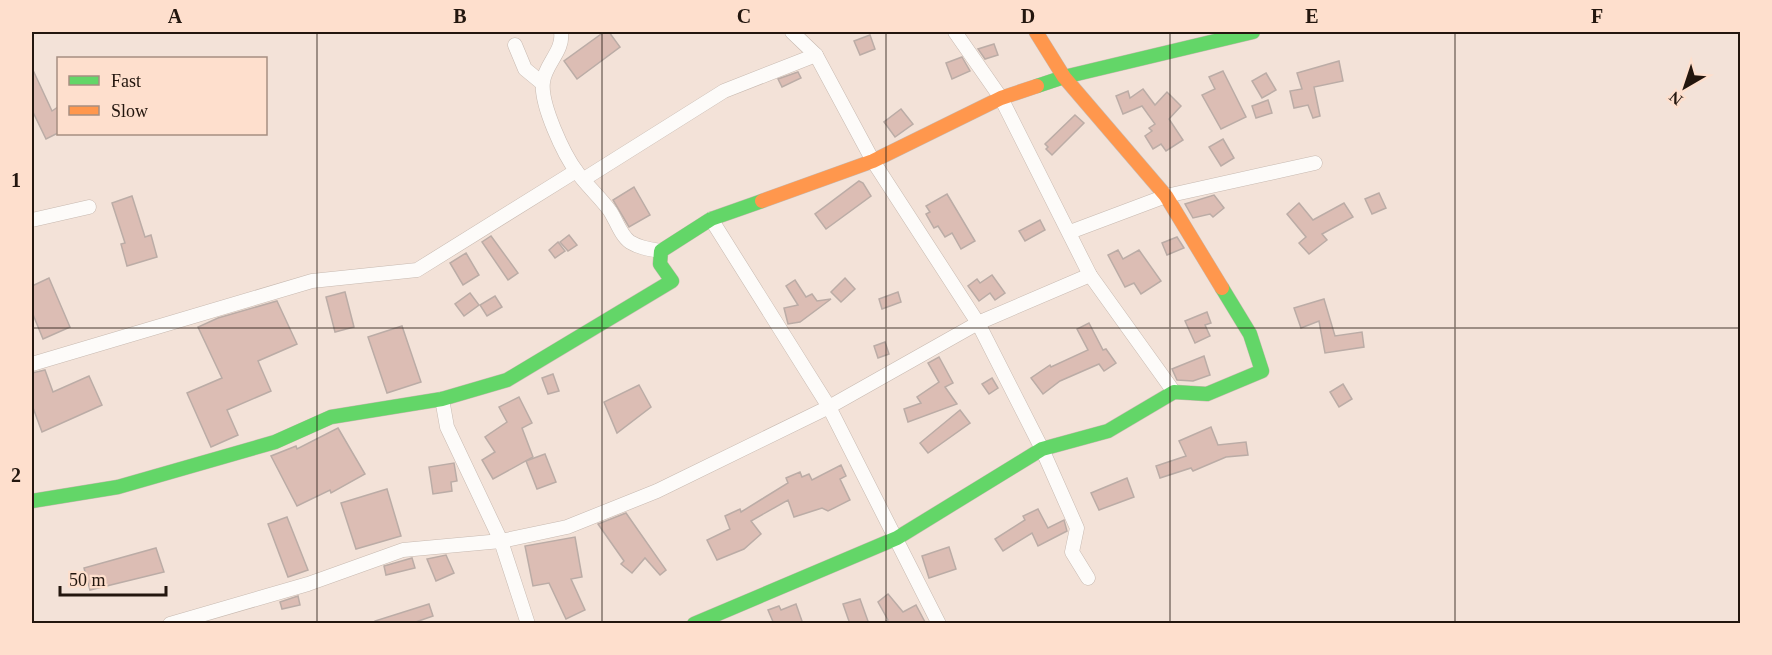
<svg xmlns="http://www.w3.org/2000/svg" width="1772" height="655" viewBox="0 0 1772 655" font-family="'Times New Roman',serif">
  <rect width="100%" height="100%" fill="#f3e2d8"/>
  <g fill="#dcbdb4" stroke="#bbaca6" stroke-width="1.5">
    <polygon points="604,32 609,32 620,47 577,79 564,61"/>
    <polygon points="870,35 875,49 860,55 854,41"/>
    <polygon points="994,44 998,55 985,59 978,49"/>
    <polygon points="962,57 970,71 952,79 946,63"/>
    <polygon points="1339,61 1343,81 1314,87 1320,116 1313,118 1308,105 1294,108 1290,91 1302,89 1297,73"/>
    <polygon points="32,68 52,111 58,107 58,133 46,139 32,110"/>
    <polygon points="1223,71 1246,117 1221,129 1202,95 1215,89 1209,77"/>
    <polygon points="798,72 801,78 782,87 778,79"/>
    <polygon points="1266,73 1276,90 1262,98 1252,81"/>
    <polygon points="1143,89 1155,105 1167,92 1181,106 1169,119 1183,140 1166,151 1161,144 1153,149 1145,136 1152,131 1149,128 1155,124 1142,106 1123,114 1116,96 1128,91 1130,98"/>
    <polygon points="1268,100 1272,113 1256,118 1252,106"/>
    <polygon points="901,109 913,124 895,137 884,122"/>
    <polygon points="1075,115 1084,123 1052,155 1046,149 1048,147 1045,144"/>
    <polygon points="1223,139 1234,158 1221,166 1209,147"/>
    <polygon points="859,181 863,183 871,196 826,229 815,214"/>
    <polygon points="634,187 650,215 629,227 613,200"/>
    <polygon points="1379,193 1386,208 1372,214 1365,199"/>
    <polygon points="947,194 975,241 961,249 952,233 945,237 938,226 934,228 926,214 930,212 926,206"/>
    <polygon points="1214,195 1224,208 1213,217 1210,214 1193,218 1185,204"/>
    <polygon points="132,196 145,237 151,235 157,257 127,266 121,244 125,243 112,203"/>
    <polygon points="1299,203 1313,220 1344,203 1353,217 1322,234 1327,240 1309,254 1299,243 1306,237 1287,214"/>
    <polygon points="1040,220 1045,230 1025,241 1019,231"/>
    <polygon points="569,235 577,245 568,251 560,242"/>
    <polygon points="491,236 518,273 508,280 482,242"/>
    <polygon points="1177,237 1184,248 1167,255 1162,243"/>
    <polygon points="558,242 565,251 555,258 549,250"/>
    <polygon points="1118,250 1123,259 1139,250 1161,281 1141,294 1134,283 1125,287 1108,255"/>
    <polygon points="466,253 479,275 463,285 450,263"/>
    <polygon points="992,275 1005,293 995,300 990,293 979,301 968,286 977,279 980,283"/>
    <polygon points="49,278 70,327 43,339 32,312 32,286"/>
    <polygon points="845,278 855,289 841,302 831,292"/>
    <polygon points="795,280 806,297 812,294 817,301 831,299 800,322 788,324 784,308 798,305 786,286"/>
    <polygon points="345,292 354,327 335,332 326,297"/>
    <polygon points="898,292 901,302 882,309 879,299"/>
    <polygon points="470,293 479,305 464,316 455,304"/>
    <polygon points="495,296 502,307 487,316 480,305"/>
    <polygon points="1324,299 1335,336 1362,332 1364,347 1325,353 1319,321 1301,328 1294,308"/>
    <polygon points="277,301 297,344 258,361 271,391 227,410 238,435 211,447 187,393 222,378 198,327 218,318"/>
    <polygon points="1207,312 1211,323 1205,325 1210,336 1195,343 1185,321"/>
    <polygon points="1089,323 1103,350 1106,349 1116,363 1104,371 1099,364 1060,381 1043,394 1031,378 1050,365 1051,367 1088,350 1077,329"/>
    <polygon points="402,326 421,382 387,393 368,337"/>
    <polygon points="885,342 889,354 878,358 874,346"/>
    <polygon points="1204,356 1210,375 1193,381 1177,380 1172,369"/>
    <polygon points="939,357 953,383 945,387 957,404 908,422 904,409 921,403 917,397 939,382 928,363"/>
    <polygon points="45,370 53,392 89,376 102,405 42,432 32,405 32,373"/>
    <polygon points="553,374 559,391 548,394 542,378"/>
    <polygon points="992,378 998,388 989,394 982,384"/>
    <polygon points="1343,384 1352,399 1339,407 1330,392"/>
    <polygon points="639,385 651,407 617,433 604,402"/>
    <polygon points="519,397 532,423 522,428 533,457 493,479 482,460 495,452 485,437 507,422 499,407"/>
    <polygon points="960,410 970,423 928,453 920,443"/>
    <polygon points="1211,427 1218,445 1246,442 1248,455 1226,457 1193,471 1191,468 1160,478 1156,466 1186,456 1179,441"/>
    <polygon points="338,428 365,474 331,493 330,490 297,506 271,456 296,446 297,449"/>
    <polygon points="545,454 556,482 537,489 526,461"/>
    <polygon points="454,463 457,481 451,482 452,491 433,494 429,467"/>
    <polygon points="841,465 846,476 840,479 850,500 828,511 822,508 794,517 788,500 751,521 761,534 744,549 717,560 707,540 730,529 725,516 740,509 741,512 762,499 788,483 786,478 800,472 802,477 809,474 812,480"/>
    <polygon points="1127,478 1134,497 1099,510 1091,493"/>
    <polygon points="387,489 401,536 356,549 341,503"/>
    <polygon points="1038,509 1048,528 1064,520 1067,531 1038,546 1032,533 1003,551 995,539 1025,520 1023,516"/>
    <polygon points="626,513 666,570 660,575 645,558 632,573 621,564 624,561 598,524"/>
    <polygon points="287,517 308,570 288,577 268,524"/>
    <polygon points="575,537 582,577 571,579 585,610 566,619 549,583 533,586 525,546"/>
    <polygon points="949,547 956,569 929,578 922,556"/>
    <polygon points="156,548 164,572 90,590 84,568"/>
    <polygon points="446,555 454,573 436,581 427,559"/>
    <polygon points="412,558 415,568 386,575 384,566"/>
    <polygon points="888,594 903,612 916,605 926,624 881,624 888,620 878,602"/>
    <polygon points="298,596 300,605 282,609 280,602"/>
    <polygon points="860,599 869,624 850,624 843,604"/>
    <polygon points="429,604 433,616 410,624 375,624 375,621"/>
    <polygon points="796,604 803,624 774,624 768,610 779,606 781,610"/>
  </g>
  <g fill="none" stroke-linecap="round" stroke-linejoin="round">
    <defs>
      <g id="street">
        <path d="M561,32C564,51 545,64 543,82C540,104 564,155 577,172C587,186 600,197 610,211C616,220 621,236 630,242C640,248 649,249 661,251"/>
        <polyline points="792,32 816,55 873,161 978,323 1042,449 1077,528 1072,552 1088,578"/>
        <polyline points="955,32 1001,98 1090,275 1174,392"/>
        <polyline points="515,45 525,69 542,83"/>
        <polyline points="584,179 724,91 816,55"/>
        <polyline points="711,219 829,407 939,624"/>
        <polyline points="32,220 89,207"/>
        <polyline points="1070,232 1166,196 1315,163"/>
        <polyline points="32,364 312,281 417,270 576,171"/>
        <polyline points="442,399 447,427 501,541 528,624"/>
        <polyline points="170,624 308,584 403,550 501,541 567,527 657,491 829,407 978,323 1090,275"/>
      </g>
      <g id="fast">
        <polyline points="1037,86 1064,77 1253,32"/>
        <polyline points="32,501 118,487 275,442 331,417 442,399 507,380 672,281 660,264 661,251 711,219 762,201"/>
        <polyline points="694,624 897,538 1042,449 1108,431 1174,392 1207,394 1262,371 1250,334 1222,288"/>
      </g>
      <g id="slow">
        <polyline points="1036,32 1064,77 1166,196 1222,288"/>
        <polyline points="762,201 873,161 1001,98 1037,86"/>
      </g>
    </defs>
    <use href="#street" stroke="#c7b9b0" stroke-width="15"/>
    <use href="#fast" stroke="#c7b9b0" stroke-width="15"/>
    <use href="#slow" stroke="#c7b9b0" stroke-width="15"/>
    <use href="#street" stroke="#fdfbf9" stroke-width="14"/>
    <use href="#fast" stroke="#63d668" stroke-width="14"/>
    <use href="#slow" stroke="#ff974d" stroke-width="14"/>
  </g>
  <path fill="none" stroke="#23160e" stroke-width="1.5" stroke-opacity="0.55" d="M317,32V624M602,32V624M886,32V624M1170,32V624M1455,32V624M32,328H1740"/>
  <rect width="1772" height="655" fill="none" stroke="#fedfcd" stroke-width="66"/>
  <rect x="57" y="57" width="210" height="78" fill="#fedfcd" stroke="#a68f81" stroke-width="1.5"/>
  <rect x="69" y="76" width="30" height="9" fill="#63d668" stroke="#a68f81" stroke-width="1.5"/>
  <text x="111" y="87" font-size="18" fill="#23160e">Fast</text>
  <rect x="69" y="106" width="30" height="9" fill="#ff974d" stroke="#a68f81" stroke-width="1.5"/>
  <text x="111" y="117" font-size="18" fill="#23160e">Slow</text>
  <g transform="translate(1685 87) rotate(219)" stroke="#fedfcd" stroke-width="4.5" paint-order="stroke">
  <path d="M0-4.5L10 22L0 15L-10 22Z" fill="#23160e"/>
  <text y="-9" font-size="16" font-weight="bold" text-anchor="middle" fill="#23160e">N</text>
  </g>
  <path d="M60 586v9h106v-9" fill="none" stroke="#23160e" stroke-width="3"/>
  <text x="69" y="586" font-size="18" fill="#23160e" stroke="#fedfcd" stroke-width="4.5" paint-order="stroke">50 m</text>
  <rect x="33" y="33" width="1706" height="589" fill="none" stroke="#23160e" stroke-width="2"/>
  <g font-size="20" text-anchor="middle" font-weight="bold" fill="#23160e">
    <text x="175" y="23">A</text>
    <text x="460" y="23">B</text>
    <text x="744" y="23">C</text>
    <text x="1028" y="23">D</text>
    <text x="1312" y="23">E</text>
    <text x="1597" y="23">F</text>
    <text x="16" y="187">1</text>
    <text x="16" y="482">2</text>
  </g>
</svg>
